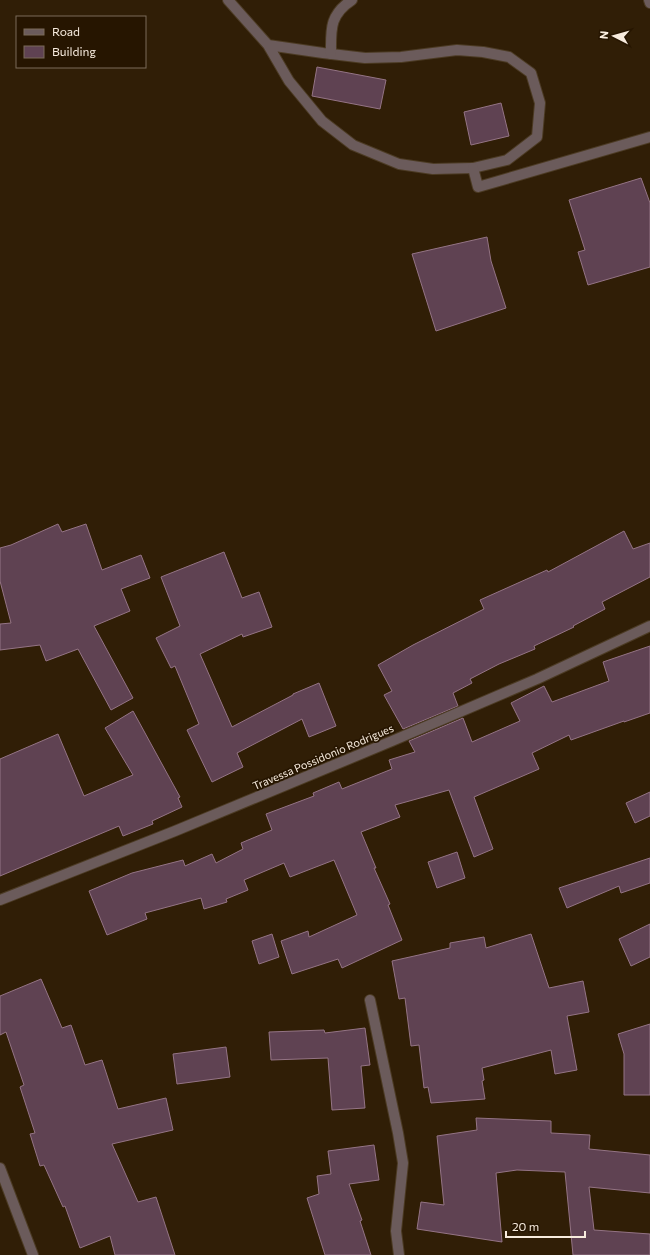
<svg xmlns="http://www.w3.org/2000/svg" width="650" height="1255" viewBox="0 0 650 1255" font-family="Commissioner,sans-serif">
  <rect width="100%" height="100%" fill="#301e06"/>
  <g fill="#5f4252" stroke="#947485">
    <polygon points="317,67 386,80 380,109 312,96"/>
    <polygon points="501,103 509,136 471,145 464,112"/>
    <polygon points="641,178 650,203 650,267 588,285 578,252 585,250 569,200"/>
    <polygon points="487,237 491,261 506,308 436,331 412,254"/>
    <polygon points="58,524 62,532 86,524 102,570 141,555 150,578 121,589 130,611 94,626 133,698 111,710 78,649 46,661 40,645 0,650 0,624 11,623 0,581 0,548 11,545"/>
    <polygon points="624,531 633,549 650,543 650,577 602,602 605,609 573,626 574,627 534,646 535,649 499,664 470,679 472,683 453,693 458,706 403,729 384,695 392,691 378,665 413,645 484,609 480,600 547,570 548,572"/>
    <polygon points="224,552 242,598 259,592 272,627 243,637 242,634 200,654 232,727 293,695 293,694 319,683 336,726 309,737 302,719 237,753 243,767 212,782 187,730 199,724 175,666 171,668 156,638 180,626 161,577"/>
    <polygon points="650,646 650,713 624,722 624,721 571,740 569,735 532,753 539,769 474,797 493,849 474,857 449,790 395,805 400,817 361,832 376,868 374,868 390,904 388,905 402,940 342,968 338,959 292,974 281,941 308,931 309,937 357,915 334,860 290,877 284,863 244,880 248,890 226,899 227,902 204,909 201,898 145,913 147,919 107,935 89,891 132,873 183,860 185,866 212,854 216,863 243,849 241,843 272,830 266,814 314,796 313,793 339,782 342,789 392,769 389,760 415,752 409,741 463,718 472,742 520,721 511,703 544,686 552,702 609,681 603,662"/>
    <polygon points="133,711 180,797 178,798 182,807 152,821 153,824 123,836 119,826 0,876 0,759 58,734 84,796 133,775 105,728"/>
    <polygon points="650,792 650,816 635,823 626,803"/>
    <polygon points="457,852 465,878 437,888 428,862"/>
    <polygon points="650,858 650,883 621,893 619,886 567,908 559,888"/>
    <polygon points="650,924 650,957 631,966 619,939"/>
    <polygon points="272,934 279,957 259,964 252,941"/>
    <polygon points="531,934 549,988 583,981 589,1012 567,1016 577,1070 555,1074 551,1050 482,1068 484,1080 482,1081 485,1099 431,1103 428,1087 424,1088 419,1045 411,1046 405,998 399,999 392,961 450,948 450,943 484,937 486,948"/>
    <polygon points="41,979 62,1028 71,1025 85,1065 102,1060 118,1109 166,1098 173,1130 112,1144 138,1202 156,1197 175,1255 115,1255 110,1236 80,1248 65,1206 63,1207 44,1165 40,1166 30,1134 35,1133 20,1087 24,1085 6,1032 0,1035 0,996"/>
    <polygon points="650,1024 650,1095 624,1095 624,1054 618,1034"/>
    <polygon points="365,1028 370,1065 361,1066 365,1108 332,1110 328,1058 271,1060 269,1032 324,1030 325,1033"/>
    <polygon points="226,1047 230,1077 177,1084 173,1054"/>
    <polygon points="476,1118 551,1121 551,1133 590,1135 589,1149 650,1155 650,1193 589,1187 594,1230 650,1234 650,1255 573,1255 565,1172 517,1170 496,1173 502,1242 417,1229 421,1202 444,1205 437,1136 477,1130"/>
    <polygon points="374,1145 379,1180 349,1184 362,1220 360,1221 371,1255 325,1255 307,1198 319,1194 317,1176 331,1174 328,1151"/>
  </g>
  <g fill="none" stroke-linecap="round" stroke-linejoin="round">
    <defs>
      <g id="minor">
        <polyline points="228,0 268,45 289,81 322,121 353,145 399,164 433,169 473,168 507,160 537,137 540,103 531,73 509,57 483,52 457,50 401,57 365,58 323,53 268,45"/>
        <polyline points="649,0 650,3"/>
        <path d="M331,54C331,30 329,15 352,0"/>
        <polyline points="473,168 478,187 650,137"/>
        <polyline points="0,900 175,831 392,741 537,679 650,626"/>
        <polyline points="370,1000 398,1133 403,1163 396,1231 399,1255"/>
        <polyline points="0,1168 33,1255"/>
      </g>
    </defs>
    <use href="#minor" stroke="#4c3b24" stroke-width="12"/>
    <use href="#minor" stroke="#6b5b5b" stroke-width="10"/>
  </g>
  <g text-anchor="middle" stroke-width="3.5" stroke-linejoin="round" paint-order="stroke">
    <g font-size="11" fill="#f7ebdd" stroke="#261500">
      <text transform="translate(323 757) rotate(-23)" y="4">Travessa Possidonio Rodrigues</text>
    </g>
  </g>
  <rect x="16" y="16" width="130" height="52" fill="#261500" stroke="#7a6b58"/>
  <rect x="24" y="29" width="20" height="6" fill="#6b5b5b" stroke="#7a6b58"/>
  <text x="52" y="36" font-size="12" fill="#f7ebdd">Road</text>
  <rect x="24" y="46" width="20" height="12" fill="#5f4252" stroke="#7a6b58"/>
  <text x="52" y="56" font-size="12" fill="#f7ebdd">Building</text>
  <g transform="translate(614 36) rotate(276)" stroke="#261500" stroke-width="3" paint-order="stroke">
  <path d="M0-3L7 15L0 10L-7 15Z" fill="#f7ebdd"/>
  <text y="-6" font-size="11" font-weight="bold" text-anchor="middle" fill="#f7ebdd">N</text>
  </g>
  <path d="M506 1231v6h79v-6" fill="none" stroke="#f7ebdd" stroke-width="2"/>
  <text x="512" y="1231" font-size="12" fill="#f7ebdd" stroke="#261500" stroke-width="3" paint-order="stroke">20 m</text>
</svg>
